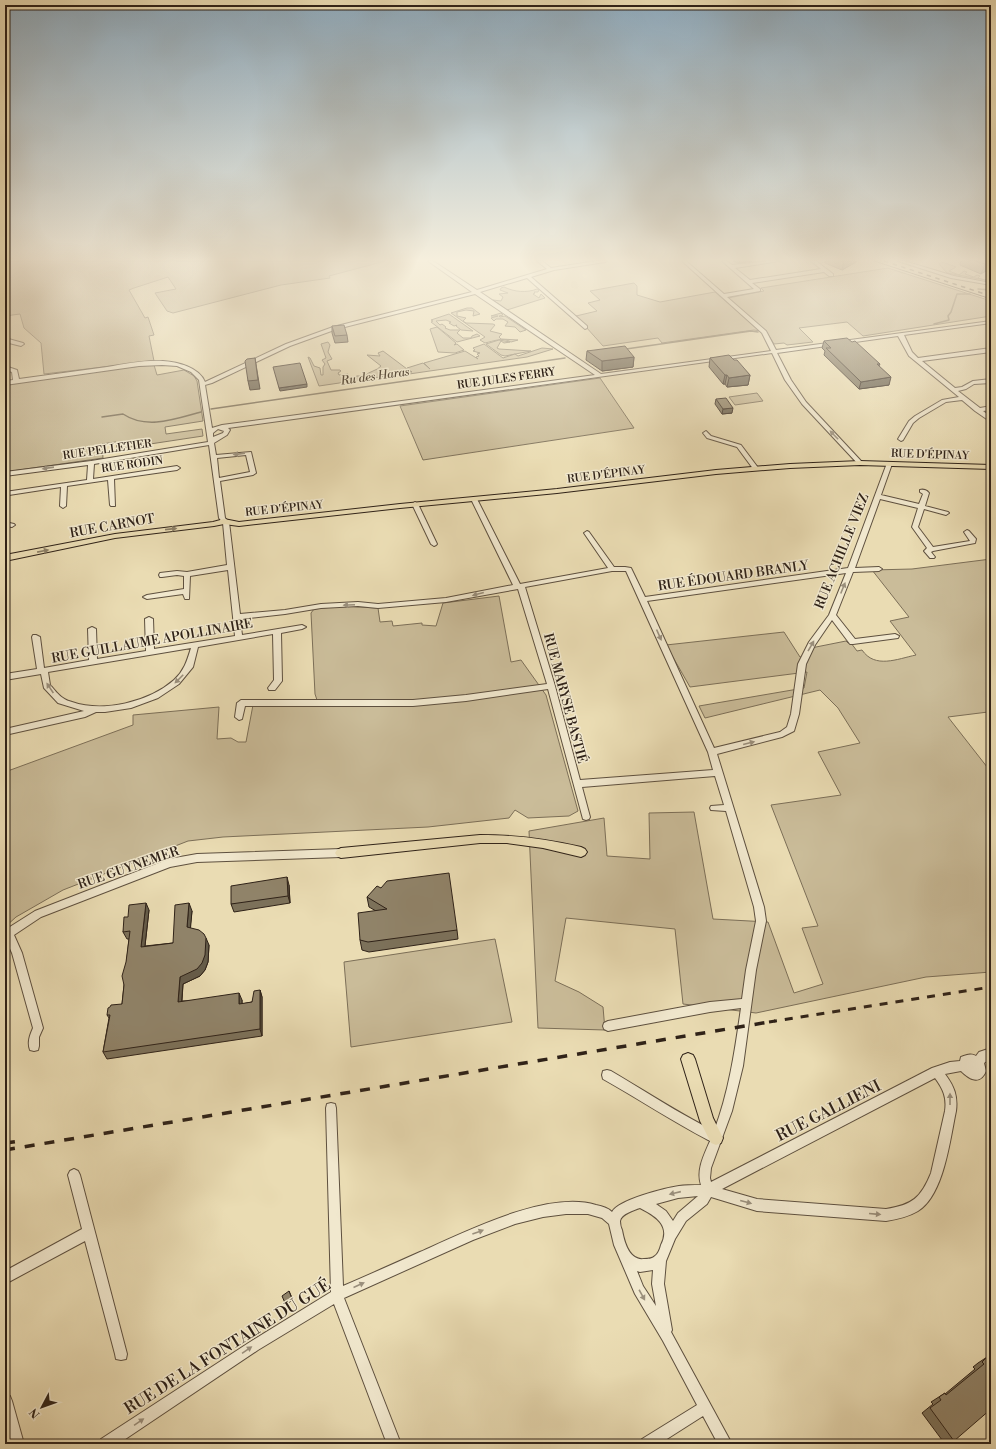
<svg xmlns="http://www.w3.org/2000/svg" width="996" height="1449" viewBox="0 0 996 1449" font-family="'Libre Bodoni',serif">
  <rect width="100%" height="100%" fill="#eadcb3"/>
  <filter id="stains"><feTurbulence type="fractalNoise" baseFrequency=".005" numOctaves="4"/><feColorMatrix values="0 0 0 0 .2 0 0 0 0 .09 0 0 0 0 .02 0 0 0 .5 -.17"/></filter>
  <radialGradient id="worn" r=".72"><stop offset=".6" stop-color="#630" stop-opacity="0"/><stop offset="1" stop-color="#630" stop-opacity=".3"/></radialGradient>
  <g fill="#cabc99" stroke="#7c6f58">
    <polygon points="5,261 385,261 329,276 330,278 281,285 173,313 167,311 155,293 176,289 168,277 134,288 129,290 145,318 148,317 154,335 149,336 154,361 44,374 41,343 24,328 20,314 5,316"/>
    <polygon points="942,262 956,267 949,271 959,275 964,271 967,272 965,274 974,277 977,275 980,276 978,278 985,280 991,276 991,281 947,273 939,264"/>
    <polygon points="888,268 991,301 991,316 863,336 847,322 799,328 813,342 787,345 784,343 774,344 766,331 728,298 764,291 761,288"/>
    <polygon points="634,283 637,286 637,295 660,302 715,292 760,331 754,330 662,343 658,338 603,346 586,327 588,327 576,316 597,311 588,303 600,300 590,291"/>
    <path d="M504,287C514,292 527,293 537,289L539,290L538,292H534L535,293L533,294L539,298L541,294L545,298L507,310L493,300L501,301L503,297L499,294L508,293L500,290L501,288Z"/>
    <path d="M467,308H472L480,314L473,316L474,311L466,310L457,312V316L466,318L463,321L466,323L493,324L495,325L490,331L502,334L499,337L501,339L518,340L511,342C503,337 494,341 485,343L480,340L485,337L451,313Z"/>
    <polygon points="501,313 503,315 499,316 500,317 505,316 526,330 520,332 515,327 505,326 508,322 503,319 496,319 494,321 491,318 498,316 491,316"/>
    <polygon points="449,314 473,331 461,330 456,326 457,325 454,326 449,323 451,322 446,320 436,321 440,325 442,324 446,327 445,328 450,330 460,330 457,333 463,338 471,338 472,336 477,334 480,336 457,342 431,322 433,321 431,320"/>
    <polygon points="437,327 456,343 454,345 457,344 464,350 455,353 438,352 430,329"/>
    <polygon points="499,340 510,342 504,343 501,341 497,348 499,349 531,351 505,356 501,355 486,344"/>
    <path d="M328,342L330,345L328,352L332,359L327,361L331,370H340L341,371L338,373L339,375L348,374V376L343,379L347,381L357,376H365C369,371 377,371 381,366L367,355L380,356L378,353L383,351L411,372H412L407,368L423,363L430,369L424,363L465,351L478,359L476,357L479,356L477,354L480,353L473,351L475,350L473,348L484,344L503,358L515,354L518,356L542,348L553,349L527,357L409,374L407,373L319,386L308,357L310,358L314,366L320,368L321,375H323V367L325,364L322,360L326,358L321,344Z"/>
    <polygon points="151,365 154,365 157,375 184,370 194,376 197,381 203,421 165,427 166,434 202,429 203,436 117,449 116,442 102,444 103,458 5,472 5,385 104,370"/>
    <polygon points="600,378 634,428 423,460 400,406"/>
    <polygon points="757,393 763,401 735,405 729,397"/>
    <path d="M991,559V716L988,712L948,717L991,772V972L926,977L756,1013L683,1004L675,929L566,918L555,981L579,992L603,1007L605,1030L538,1028L529,831L604,818L607,856L650,859L649,813L694,812L713,919L768,922L794,993L823,984L802,928L818,926L771,805L841,795L818,752L860,743L838,708L820,690L705,718L699,706L804,688L807,672L690,687L666,645L784,632L800,657L809,656L811,648L846,641L848,643H851L857,651L862,650C875,669 897,659 916,655L890,621L909,617L872,570L912,569Z"/>
    <polygon points="499,596 511,662 521,660 546,695 578,811 569,816 528,818 515,810 509,818 428,827 223,837 188,841 63,890 16,917 5,927 5,772 133,725 133,715 219,707 217,739 231,738 238,742 246,742 253,705 318,703 315,694 311,613 314,609 342,606 378,608 380,622 392,621 393,626 422,623 422,625 436,626 443,603"/>
    <polygon points="495,939 512,1022 351,1047 344,962"/>
  </g>
  <g fill="none" stroke-linecap="round" stroke-linejoin="round">
    <g stroke="#796c55" stroke-width="1.5">
      <polyline points="978,289 991,290"/>
      <polyline points="934,324 949,320 948,316 951,312 957,294 970,294"/>
      <polyline points="626,349 751,331 758,332"/>
      <polyline points="211,409 565,358"/>
      <path d="M102,417L123,414C147,430 175,419 201,412"/>
    </g>
    <defs>
      <g id="minor">
        <path d="M428,261H433L477,290L547,269L537,261H542L551,268L597,261H607L605,262L554,270L531,277L587,326V328L585,329L527,278L480,292L601,374L771,351L762,333L682,261H686L724,294L754,289L722,261H727L732,265L768,261H779L735,268L750,280L821,269L811,261H816L833,274V276H829L824,272L752,283L760,289V291L727,297L766,331L776,350L991,321V323L904,335L912,352L918,358L991,348V352L922,361L955,388L962,387L973,381L991,379V383L974,384L966,389L958,391L980,408L991,406V410L983,411L991,417V422L975,411L962,400L946,402L919,418L913,423L903,440L901,441L898,439L909,421L915,416L942,400L959,397L909,356L898,336L777,353L791,380L806,402L862,462V464H858L802,404L785,380L772,353L228,428L230,430L227,435L214,443L216,455L251,452L256,473L253,475L220,481L225,518L229,522L240,614L285,610L321,604L358,602L378,604L446,598L513,585L471,499L474,497L477,499L520,584L608,568L584,533L587,531L589,532L614,567H625L631,568L645,597L848,568L887,463H891L892,464L881,495L919,504L923,494L920,492V490C923,489 927,490 929,493L925,506L948,512L949,513L946,515L924,509L918,527L933,547L970,541L964,532L967,530L969,531L976,539L975,543L933,551L931,552L935,557L934,558H930L924,551L927,548L912,527L918,508L880,499L855,568L879,567L882,569L879,571L853,572L836,615L855,639L895,634L899,636L898,638L853,644H850L832,620L815,645L806,664L799,714L794,731L782,737L717,754L764,907L766,921L756,970L743,1066L732,1111L711,1168L710,1178L711,1182L932,1068L950,1062L960,1061L961,1057C967,1055 971,1053 976,1056L979,1052L991,1048V1058L984,1063L986,1071C980,1086 969,1079 961,1071L945,1074C954,1086 958,1096 956,1111C950,1139 944,1195 918,1211C908,1217 898,1219 886,1221L757,1211L711,1197L707,1204L686,1221L675,1239L666,1261L664,1284L672,1330L671,1332L732,1444H718L703,1416L659,1444H640L642,1439L697,1405L663,1341L635,1294L614,1245L609,1224L602,1218L588,1214H566L543,1217L515,1224L473,1240L344,1298L401,1444H387L334,1304L258,1350L118,1444H99L101,1439L250,1342L331,1292L326,1108L327,1104L331,1103L335,1104L336,1108L343,1286C369,1275 395,1263 420,1252C465,1232 547,1190 596,1205C602,1206 608,1208 612,1212C618,1200 665,1188 679,1186C686,1185 693,1185 701,1185C696,1170 704,1155 710,1141C673,1122 639,1099 603,1079L602,1075L603,1071L607,1070L611,1071C645,1091 678,1113 714,1131C729,1092 735,1050 741,1008L710,1012L608,1031L604,1029L603,1026L604,1023L608,1021L710,1002L742,999L746,970L756,921L754,907L726,811L711,810L710,808L711,806L724,805L715,776L582,787L590,817L589,819L586,820L583,819L548,689L466,701L413,706H245L242,719L239,720L235,717L237,703L241,700H413L466,695L547,684L518,589L446,602L378,608L358,606L321,608L285,614L240,619L242,635L302,625L306,627L302,629L281,633L282,681L275,690H269L268,688L274,680L273,634L198,647L193,667L179,684L158,698L131,708L105,712H96L85,717L5,735V729L84,711L58,703L44,688L41,674L5,680V674L37,669L32,637L33,635H36L40,637L44,668L89,660L88,629L92,627L96,629L97,659L146,651L145,619L149,617L153,619L154,649L235,636L228,570L190,576L189,599H185L183,594L147,599L143,597L147,595L184,589V576L177,575L162,577H160L159,575L160,573L177,571L187,572L227,565L223,523L219,518L209,445L94,464L93,479L177,466L180,468L177,470L114,479L115,506H111L110,505L108,480L67,486L66,506L63,508L60,506L61,487L9,495L8,509L5,511V492L87,480L88,465L5,476V472L91,461L208,442L199,380L191,372L177,366L162,365L139,366L5,385V381L13,380L12,372L5,370V366L17,370L19,379C48,375 78,371 107,367C125,364 144,360 163,361C177,362 199,367 205,382L286,344L333,327L472,292ZM475,294L595,375L222,425L212,428L205,385L212,383L290,346L337,329ZM218,429L224,431L223,433L213,437V433ZM246,455L250,472L219,478L217,458ZM612,571H626L708,752L713,770L580,780L555,686L525,587ZM846,573L829,615L809,642L798,664L791,714L787,727L780,732L714,748L647,601ZM191,648C187,661 184,671 174,680C149,702 103,713 72,702C69,701 65,700 63,698C58,695 54,689 50,685L48,672ZM935,1078C943,1089 947,1097 945,1111L931,1173C921,1198 912,1205 886,1209L757,1199L722,1189ZM698,1196L678,1213L673,1221L666,1211L656,1204L678,1198ZM640,1208C656,1216 671,1226 661,1245C660,1249 658,1254 655,1256C652,1259 648,1259 644,1259C629,1261 624,1241 622,1230C621,1228 620,1224 620,1221C621,1214 634,1210 640,1208ZM653,1270L652,1284L656,1306L643,1286L637,1271L640,1272Z"/>
        <polygon points="898,261 904,261 954,276 991,283 991,285 951,278"/>
        <polygon points="5,338 23,343 24,344 21,346 5,342"/>
        <polygon points="706,431 711,436 741,445 759,469 758,470 754,470 737,447 707,438 703,433"/>
        <polygon points="415,502 418,504 437,544 436,545 434,546 431,544 412,504"/>
        <polygon points="5,522 14,524 15,525 12,527 5,526"/>
        <path d="M341,849L344,850L345,853L344,856L341,857L197,862L170,867L41,917L14,935L22,953L43,1028L39,1037V1046L38,1050L34,1051L30,1050C27,1042 30,1035 33,1028L12,953L6,940H5V930L35,911L169,859L197,854Z"/>
        <polygon points="74,1169 78,1171 80,1175 127,1354 126,1359 121,1360 116,1359 115,1354 85,1241 5,1284 5,1271 82,1229 68,1175 70,1171"/>
        <polygon points="5,1394 10,1396 12,1401 24,1444 10,1444 5,1425"/>
      </g>
      <g id="major">
        <polygon points="860,461 991,465 991,469 860,465 790,468 716,474 557,493 400,508 239,526 224,524 214,526 115,538 5,561 5,555 115,534 213,522 224,519 239,522 400,504 557,489 716,470 790,464"/>
        <path d="M480,835C516,835 546,839 581,847L585,849L587,852L585,855L581,857L543,848L507,843H480L341,858L337,856L335,853L337,850L341,848Z"/>
        <polygon points="688,1053 693,1055 695,1059 713,1118 723,1138 721,1143 716,1145 711,1143 700,1121 681,1059 683,1055"/>
      </g>
    </defs>
    <use href="#minor" stroke="#5e503f" stroke-width="2"/>
    <use href="#major" stroke="#2f2218" stroke-width="2"/>
    <use href="#minor" fill="#f1e8ce" fill-rule="evenodd"/>
    <use href="#major" fill="#eadcb3" fill-rule="evenodd"/>
    <polyline stroke="#2f2218" stroke-width="1" points="874,261 991,299"/>
    <polyline stroke="#2f2218" stroke-width="1.5" stroke-dasharray="4.5 4.5" stroke-linecap="butt" points="884,261 991,296"/>
    <polyline stroke="#2f2218" stroke-width="3" stroke-dasharray="8 8" stroke-linecap="butt" points="769,1022 991,987"/>
    <g stroke="#2f2218" stroke-width="3.5" stroke-dasharray="10 10" stroke-linecap="butt">
      <polyline points="5,1143 20,1141"/>
      <polyline points="5,1150 775,1021"/>
    </g>
  </g>
  <g fill="#7c715a" stroke="#2f2218">
    <polygon points="733,261 752,261 738,263"/>
    <polygon points="825,261 856,261 856,262 842,270 825,263"/>
    <polygon points="961,261 991,261 981,274 960,265"/>
    <polygon points="332,326 347,335 348,342 335,343 332,333"/>
    <polygon points="824,341 880,364 879,366 889,385 859,389 824,355 825,351 822,348"/>
    <polygon points="587,351 634,357 633,367 602,371 586,360"/>
    <polygon points="710,358 734,360 750,375 748,385 727,387 725,384 723,384 709,367"/>
    <polygon points="716,399 732,413 722,414 715,404"/>
    <polygon points="289,885 290,903 234,912 231,904"/>
    <polygon points="381,888 457,930 458,939 369,952 362,950 360,940 376,911 369,907 367,897"/>
    <polygon points="149,910 145,946 173,943 192,911 190,928 209,945 208,962 205,970 200,976 183,984 182,1001 242,1000 242,1004 252,1002 260,990 262,997 262,1036 107,1059 103,1052 109,1018 107,1015 122,1004 129,939 127,939 123,932 128,917"/>
    <polygon points="987,1357 954,1441 947,1444 945,1444 922,1413 933,1404 931,1402 945,1393 945,1394 975,1369 973,1367 978,1363"/>
  </g>
  <g fill="#655c4a" stroke="#2f2218">
    <polygon points="738,261 752,261 738,263"/>
    <polygon points="844,261 856,261 856,262 842,270"/>
    <polygon points="991,261 991,268 981,274 985,264"/>
    <polygon points="634,357 633,367 602,371 602,361"/>
    <polygon points="255,358 260,389 250,390 248,381"/>
    <polygon points="725,375 727,375 725,384 723,384"/>
    <polygon points="750,375 748,385 727,387 729,378"/>
    <polygon points="891,377 889,385 859,389 861,382"/>
    <polygon points="307,384 307,387 280,391 279,388"/>
    <polygon points="733,408 732,413 722,414 723,409"/>
    <polygon points="287,877 289,885 290,903 288,896"/>
    <polygon points="146,903 149,910 144,954 141,947"/>
    <polygon points="189,903 192,911 190,934 187,927"/>
    <polygon points="206,938 209,945 208,962 205,970 200,976 183,984 181,1009 178,1002 180,977"/>
    <polygon points="260,990 262,997 262,1036 260,1029"/>
    <polygon points="239,993 242,1000 242,1011 239,1004"/>
    <polygon points="289,1291 293,1300 286,1304 285,1303"/>
  </g>
  <g fill="#908369" stroke="#2f2218">
    <polygon points="976,261 991,261 985,264"/>
    <polygon points="344,325 347,335 335,336 332,326"/>
    <polygon points="847,338 852,342 855,341 880,364 877,364 891,377 861,382 826,348 831,348 824,341"/>
    <polygon points="625,346 634,357 602,361 587,351"/>
    <polygon points="729,355 734,360 737,360 750,375 729,378 727,375 725,375 710,358"/>
    <polygon points="255,358 258,380 248,381 245,361 247,359"/>
    <polygon points="300,363 307,384 279,388 273,367"/>
    <polygon points="726,398 733,408 723,409 716,399"/>
    <polygon points="449,873 457,930 368,942 360,940 358,913 387,909 367,897 377,886 381,888 387,881"/>
    <polygon points="287,877 288,896 231,904 231,886"/>
    <polygon points="146,903 141,947 173,943 175,905 189,903 187,927 199,930 204,934 206,938 205,955 202,963 197,969 180,977 178,1002 239,993 239,1004 252,1002 254,991 260,990 260,1029 103,1052 110,1015 107,1015 108,1008 110,1007 111,1005 122,1004 124,985 122,976 126,962 130,931 123,932 124,917 128,917 129,905"/>
    <polygon points="289,1291 292,1299 285,1303 282,1296"/>
    <polygon points="987,1357 991,1363 991,1409 954,1441 930,1408 941,1400 939,1397 945,1393 946,1395 984,1364 982,1362"/>
  </g>
  <defs><path id="oneway-solid" d="M-6-.8H1V-3.2L6.5 0L1 3.2V.8H-6Z"/></defs>
  <g fill="#9a8f7c">
    <use href="#oneway-solid" transform="translate(834 435) rotate(-134)"/>
    <use href="#oneway-solid" transform="translate(239 454) rotate(173)"/>
    <use href="#oneway-solid" transform="translate(48 468) rotate(172)"/>
    <use href="#oneway-solid" transform="translate(843 588) rotate(-68)"/>
    <use href="#oneway-solid" transform="translate(478 594) rotate(165)"/>
    <use href="#oneway-solid" transform="translate(349 605) rotate(177)"/>
    <use href="#oneway-solid" transform="translate(659 635) rotate(66)"/>
    <use href="#oneway-solid" transform="translate(811 646) rotate(-60)"/>
    <use href="#oneway-solid" transform="translate(179 679) rotate(135)"/>
    <use href="#oneway-solid" transform="translate(50 688) rotate(-124)"/>
    <use href="#oneway-solid" transform="translate(749 743) rotate(-14)"/>
    <use href="#oneway-solid" transform="translate(950 1099) rotate(-90)"/>
    <use href="#oneway-solid" transform="translate(675 1193) rotate(167)"/>
    <use href="#oneway-solid" transform="translate(746 1202) rotate(15)"/>
    <use href="#oneway-solid" transform="translate(875 1214) rotate(5)"/>
    <use href="#oneway-solid" transform="translate(478 1232) rotate(-20)"/>
    <use href="#oneway-solid" transform="translate(359 1285) rotate(-24)"/>
    <use href="#oneway-solid" transform="translate(642 1295) rotate(61)"/>
    <use href="#oneway-solid" transform="translate(247 1350) rotate(-34)"/>
    <use href="#oneway-solid" transform="translate(139 1422) rotate(-34)"/>
  </g>
  <g fill="#8c7f66">
    <use href="#oneway-solid" transform="translate(171 529) rotate(-6)"/>
    <use href="#oneway-solid" transform="translate(43 551) rotate(-11)"/>
  </g>
  <linearGradient id="sky" x2="0" y2="1"><stop stop-color="#8fabbe"/><stop offset="0.56" stop-color="#f6efdd"/><stop offset="1" stop-color="#f6efdd" stop-opacity="0"/></linearGradient>
  <rect width="996" height="464" fill="url(#sky)"/>
  <g text-anchor="middle" stroke-width="3" stroke-linejoin="round" paint-order="stroke">
    <g font-size="11" fill="#2f2218" stroke="#f1e8ce">
      <text transform="translate(506 378) rotate(-8)" y="4">RUE JULES FERRY</text>
      <text transform="translate(107 449) rotate(-8)" y="4">RUE PELLETIER</text>
      <text transform="translate(930 454) rotate(2)" y="4">RUE D'ÉPINAY</text>
      <text transform="translate(132 464) rotate(-8)" y="4">RUE RODIN</text>
      <text transform="translate(606 474) rotate(-7)" y="4">RUE D'ÉPINAY</text>
      <text transform="translate(284 508) rotate(-6)" y="4">RUE D'ÉPINAY</text>
    </g>
    <g font-size="12" font-style="italic" fill="#5a4d3c" stroke="#f1e8ce">
      <text transform="translate(375 376) rotate(-8)" y="4">Ru des Haras</text>
    </g>
    <g font-size="13" fill="#2f2218" stroke="#f1e8ce">
      <text transform="translate(112 525) rotate(-10)" y="5">RUE CARNOT</text>
      <text transform="translate(841 551) rotate(-68)" y="5">RUE ACHILLE VIEZ</text>
      <text transform="translate(733 575) rotate(-8)" y="5">RUE ÉDOUARD BRANLY</text>
      <text transform="translate(152 640) rotate(-10)" y="5">RUE GUILLAUME APOLLINAIRE</text>
      <text transform="translate(566 698) rotate(75)" y="5">RUE MARYSE BASTIÉ</text>
      <text transform="translate(128 867) rotate(-19)" y="5">RUE GUYNEMER</text>
    </g>
    <g font-size="16" fill="#2f2218" stroke="#f1e8ce">
      <text transform="translate(828 1110) rotate(-27)" y="6">RUE GALLIENI</text>
      <text transform="translate(227 1346) rotate(-32)" y="6">RUE DE LA FONTAINE DU GUÉ</text>
    </g>
  </g>
  <rect width="996" height="1449" fill="none" stroke="#eadcb3" stroke-width="20"/>
  <rect x="6" y="6" width="984" height="1437" fill="none" stroke="#2f2218" stroke-width="2"/>
  <rect x="10" y="10" width="976" height="1429" fill="none" stroke="#2f2218"/>
  <g transform="translate(42 1407) rotate(229)" stroke="#f1e8ce" stroke-width="3" paint-order="stroke">
  <path d="M0-3L7 15L0 10L-7 15Z" fill="#2f2218"/>
  <text y="-6" font-size="11" font-weight="bold" text-anchor="middle" fill="#2f2218">N</text>
  </g>
  <rect width="100%" height="100%" filter="url(#stains)"/>
  <rect width="100%" height="100%" fill="url(#worn)"/>
</svg>
